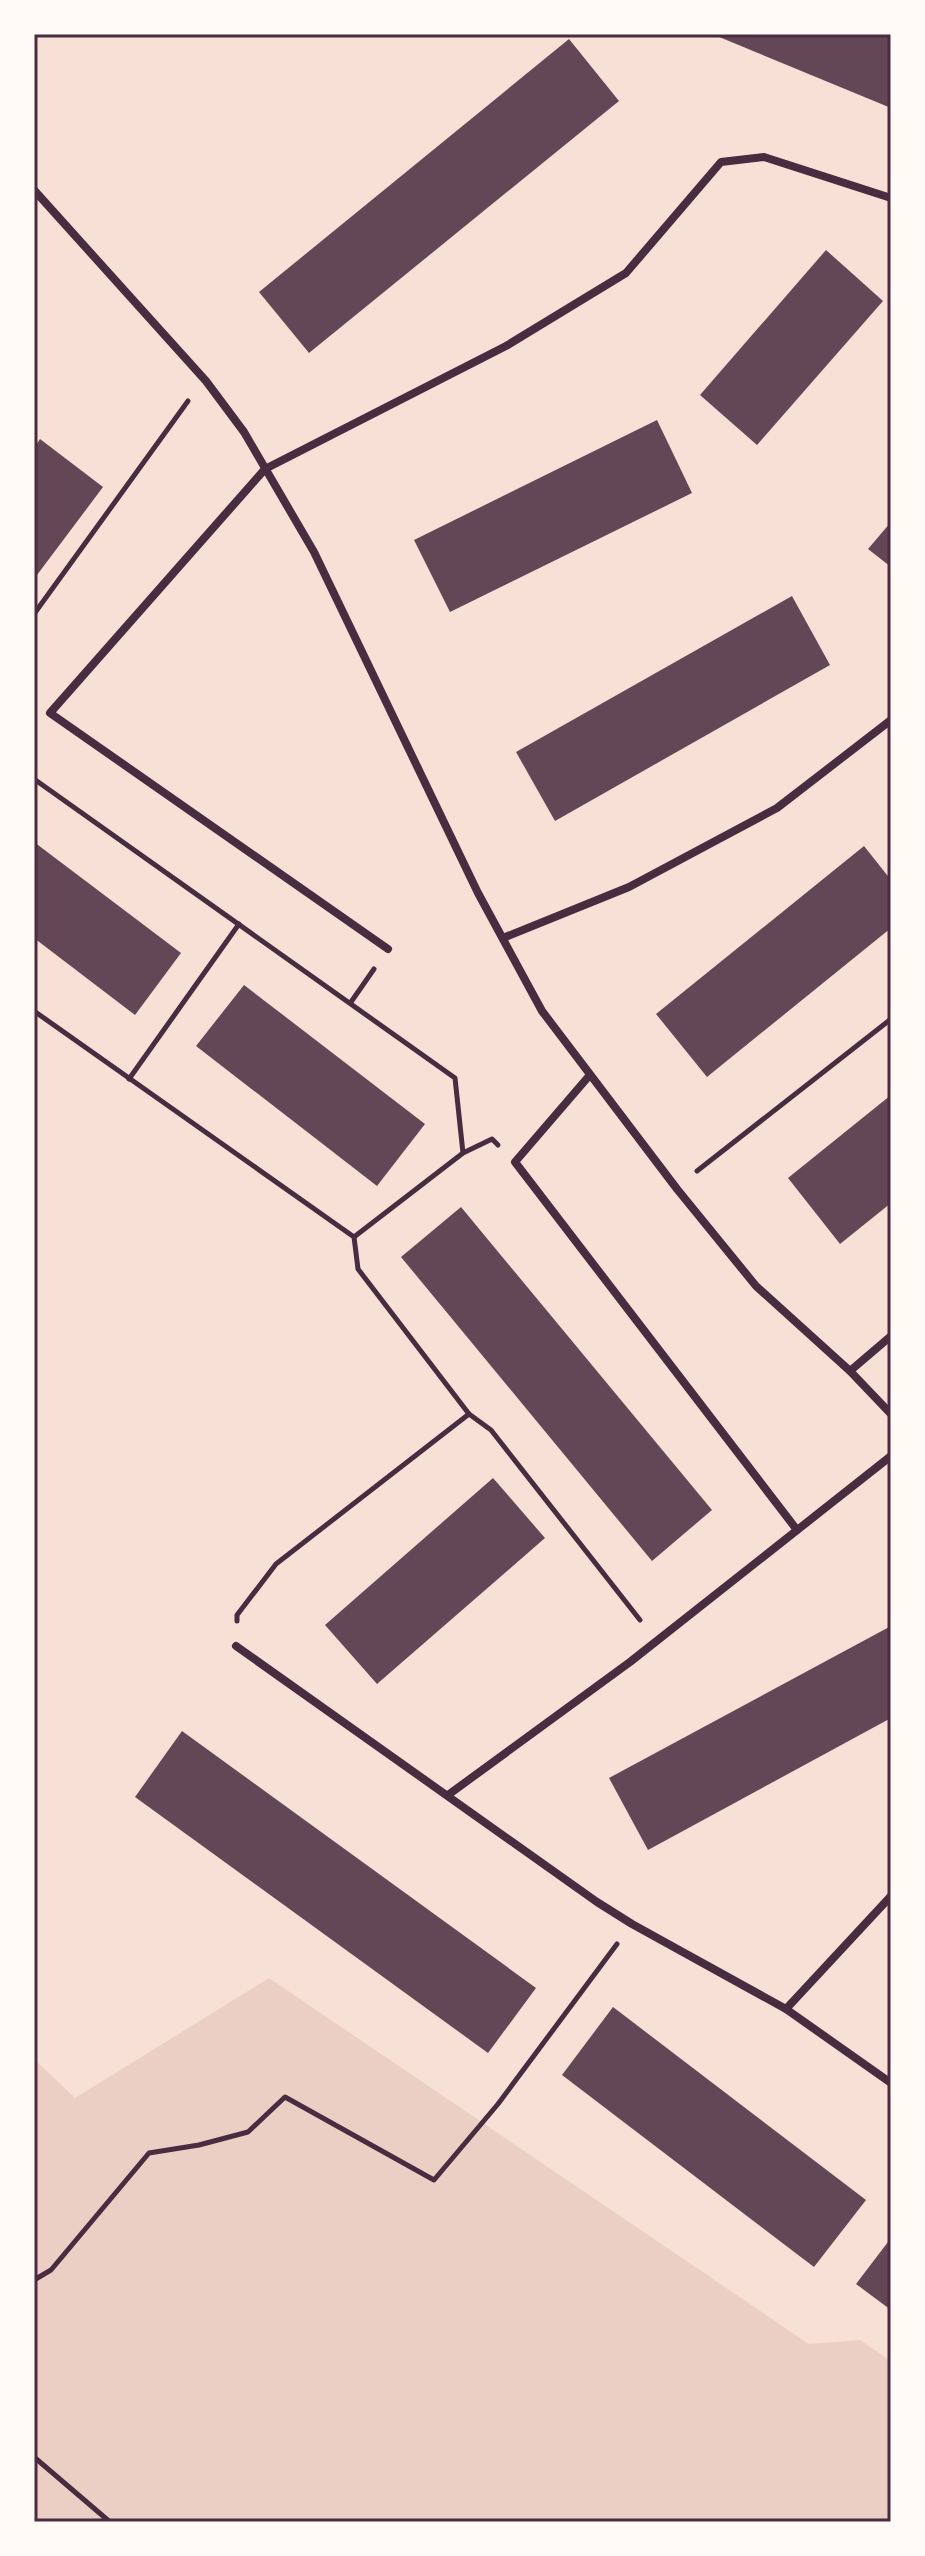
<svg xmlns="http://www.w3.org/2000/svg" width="925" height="2556" viewBox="0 0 925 2556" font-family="'Open Sans',sans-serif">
  <rect width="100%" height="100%" fill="#f7e1d7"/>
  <polygon fill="#ebcfc5" points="269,1978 809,2344 860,2340 891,2361 891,2522 34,2522 34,2059 75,2098"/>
  <g fill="#644757">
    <polygon points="712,34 891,34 891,108"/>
    <polygon points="569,39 619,101 309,353 259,292"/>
    <polygon points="826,250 883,301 757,445 700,395"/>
    <polygon points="657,420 692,493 450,612 414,540"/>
    <polygon points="40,439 103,487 34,579 34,448"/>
    <polygon points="891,522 891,567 868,549"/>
    <polygon points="792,596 830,665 555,821 516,752"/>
    <polygon points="34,842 181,953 135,1015 34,938"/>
    <polygon points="864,846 891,880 891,928 707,1077 656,1014"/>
    <polygon points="244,985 425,1124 377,1186 196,1046"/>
    <polygon points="891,1095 891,1203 840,1244 788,1178"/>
    <polygon points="461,1207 712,1510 652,1561 401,1257"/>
    <polygon points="493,1478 545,1538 377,1684 325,1625"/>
    <polygon points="891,1626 891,1718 648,1850 609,1778"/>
    <polygon points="182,1731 536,1988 488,2053 135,1797"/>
    <polygon points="613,2007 866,2200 814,2267 562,2075"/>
    <polygon points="891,2238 891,2310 856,2284"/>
  </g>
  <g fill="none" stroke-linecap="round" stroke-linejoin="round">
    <g stroke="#4a2c40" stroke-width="5">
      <polyline points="34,614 188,401"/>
      <polyline points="34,779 455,1078 463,1153"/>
      <polyline points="351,1002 374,969"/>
      <polyline points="34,1011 354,1237 358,1269 469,1414 491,1430 640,1620"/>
      <polyline points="129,1079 239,924"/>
      <polyline points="697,1171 891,1019"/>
      <polyline points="354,1237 463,1153 492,1139 498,1145"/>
      <polyline points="237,1621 237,1615 276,1564 469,1414"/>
      <polyline points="34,2280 51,2270 149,2153 199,2145 248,2132 285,2097 434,2180 498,2104 617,1944"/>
      <polyline points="34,2457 110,2522"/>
    </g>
    <g stroke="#4a2c40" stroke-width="8">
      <polyline points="34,190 206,381 244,432 314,552 478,893 542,1011 677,1189 756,1286 850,1371 891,1414"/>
      <polyline points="503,938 629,887 777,808 891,720"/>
      <polyline points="388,949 50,713 265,469 506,346 626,273 721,162 764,157 891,198"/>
      <polyline points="589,1076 515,1162 797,1530"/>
      <polyline points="850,1371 891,1336"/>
      <polyline points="236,1646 597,1902 632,1924 786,2009 891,2083"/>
      <polyline points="448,1795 630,1662 891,1456"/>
      <polyline points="786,2009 891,1896"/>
    </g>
  </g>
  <rect width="925" height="2556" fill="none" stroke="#fffaf5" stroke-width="72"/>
  <rect x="36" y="36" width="853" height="2484" fill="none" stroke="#4a2c40" stroke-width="3"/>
</svg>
